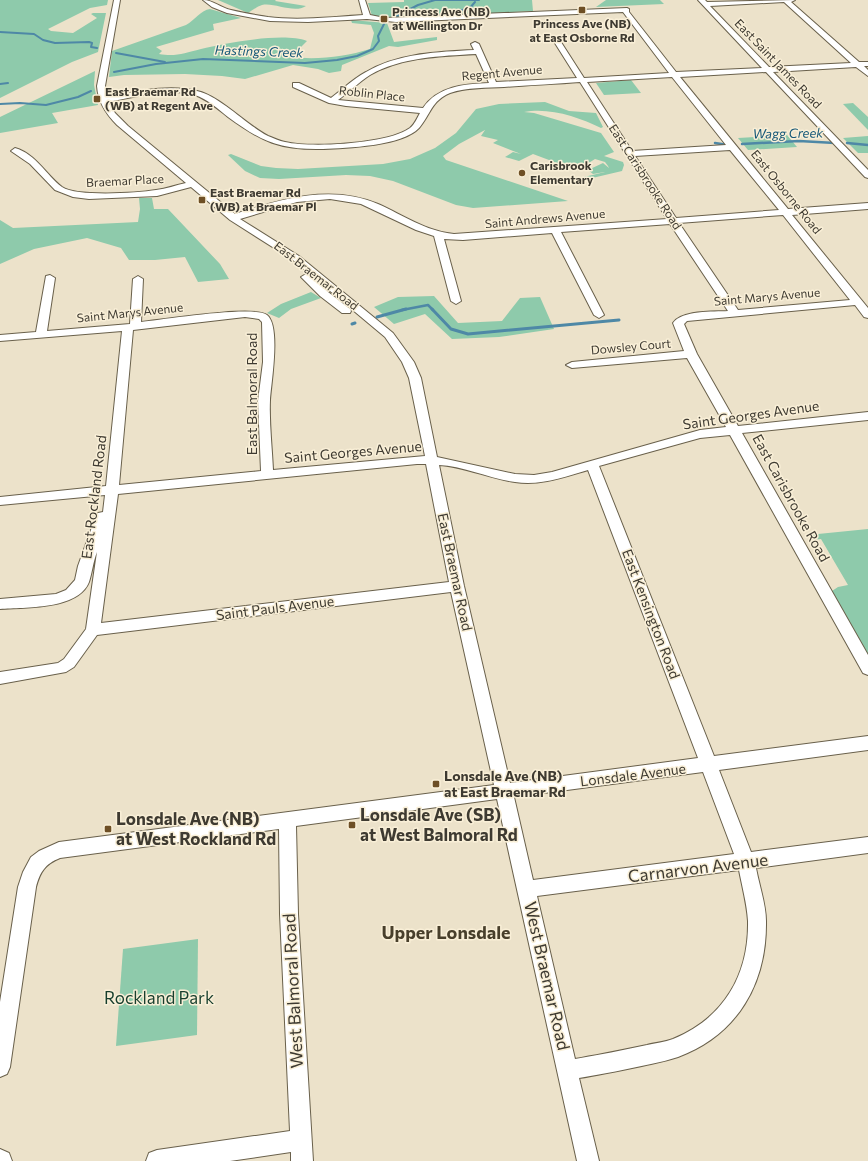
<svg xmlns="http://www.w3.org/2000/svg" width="868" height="1161" viewBox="0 0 868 1161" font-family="Commissioner,sans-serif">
  <rect width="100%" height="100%" fill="#ece2ca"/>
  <g fill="#8ecaab">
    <polygon points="0,0 108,0 107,5 90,8 48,29 51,31 73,33 97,18 91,14 93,13 106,13 98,52 72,62 0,98"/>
    <path d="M218,0H276L275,1L306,6C294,14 274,2 262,5C258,6 253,10 248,13Z"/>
    <polygon points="404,0 532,0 533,11 385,19 372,16 368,3 404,2"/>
    <polygon points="606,0 660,0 664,4 596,7"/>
    <path d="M210,9L241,18L213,24L214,30L156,47L162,51L159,54C176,57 184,53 201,49C227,43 283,32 307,41L291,57C317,60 345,57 370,49L374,33L371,25L352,23L351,20L387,23L394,42L437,37V40L398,47L389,46L342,65L341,71L329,73L318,69L293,65L245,79L222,76L185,74L124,75L109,77L112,51L186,25C195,20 201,10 210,9Z"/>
    <polygon points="95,71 94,85 98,105 52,113 58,123 0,133 0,117"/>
    <polygon points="631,80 641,93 604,95 596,83"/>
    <path d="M545,102L569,111L596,113L603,127L601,128C579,117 549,107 524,112L534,113L601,133L614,152L604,156L623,162L624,165L622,171L588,179L584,177L605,172L593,174L588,170L603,163L609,168L608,166L605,162L595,159L587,164H580L581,166L567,168L566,164L557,163L533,154L519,161L505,157L513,152L521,154L493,143L498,140L481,136L485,130L459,144L443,156L446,160L568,201L473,208L456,205L393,181L370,176L346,175L279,179L260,178L245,171L228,155L231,154L261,166L276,168L298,169L383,164L410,159L435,148L456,133L476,109L499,104Z"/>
    <polygon points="853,103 868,117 868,130 843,104"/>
    <polygon points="787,135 797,147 748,150 738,138"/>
    <polygon points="868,136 868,153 858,153 843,138"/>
    <polygon points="139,198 152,198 154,209 168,209 220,264 229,279 198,282 185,257 155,260 129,260 121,248 87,238 34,249 0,264 0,220 13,228 138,222 140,209"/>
    <polygon points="311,292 321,298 291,309 279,318 267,313 281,304"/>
    <polygon points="434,296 458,323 502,321 520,298 540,297 554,329 499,337 452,339 425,314 394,324 374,307 398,297"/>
    <polygon points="868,529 868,654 832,591 838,587 848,585 821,539 811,540 808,535"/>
    <polygon points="198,939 197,1035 116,1046 123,949"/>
  </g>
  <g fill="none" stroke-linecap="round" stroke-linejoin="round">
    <g stroke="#4e88a6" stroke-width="2">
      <polyline points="455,11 469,9 475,2"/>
      <polyline points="391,19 418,5 435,0 479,0"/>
      <polyline points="0,32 34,34 43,40 55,43 89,42 92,43 91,47 97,48"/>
      <polyline points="116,53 165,62"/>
      <polyline points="114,72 156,64 203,59 305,63 337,60 357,56 373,49 379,41 378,36 385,22"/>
      <polyline points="0,84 8,83"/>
      <polyline points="0,104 20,103 46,105 78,97 91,91"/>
    </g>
    <g stroke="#4e88a6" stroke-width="2.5">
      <polyline points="715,143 728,145"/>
      <polyline points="847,143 868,145"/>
      <polyline points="742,144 799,141 835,143"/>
      <polyline points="402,310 428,305 433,310"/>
    </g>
    <g stroke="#4e88a6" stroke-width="3">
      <polyline points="432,309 451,329 468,334 619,320"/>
      <polyline points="377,317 406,309"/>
      <polyline points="352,324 355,323"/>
    </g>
    <defs>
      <g id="minor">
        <path d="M114,0H120L105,86L107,97C136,92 167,84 197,91C220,96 245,124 268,136C274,138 279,141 285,142C311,148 388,144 410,128C415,124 417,118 420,113L346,106L329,103L293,87V83H299L331,98C343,89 353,79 366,72C398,53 438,52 474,50L471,44L475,42L479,44L496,82L577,78L553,40L557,38L559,39L584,78L669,73L623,12L396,22L367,19L308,22L270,21L227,13L212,7L203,0C213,0 221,8 231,10C243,13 256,15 268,17C298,21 332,17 363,15L359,0H365L370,15L385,18L627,8L629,9V12L676,72L762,68L698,0H705L707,2L795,0L791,2L859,62H868V66H864L868,70V76L856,67L773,72L868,170V178L865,177L766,72L680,77L788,209L868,203V209L792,215L868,308V318L864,317L855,305L687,321L684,324L697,354L738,426L868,412V420L742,433L868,655V675L863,673L730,435L700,438L599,466L714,756L868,736V750L719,770L751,852L868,837V853L756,868C759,885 766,904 766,921C767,984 737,1035 678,1057C669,1060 660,1062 651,1064C627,1069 604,1074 579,1078L599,1161H577L497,799L296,826L298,914L313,1161H291V1152L230,1161H146L149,1153L157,1150L290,1131L280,914L279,829L60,858C45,864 40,872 36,887L10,1067L7,1074L0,1077V1002L18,887L23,872L31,857L39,851L59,842L494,785L451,592L97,635L74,667L66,672L0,684V672L58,663L64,659L86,629L97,552C93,562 92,573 89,582C78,610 25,607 0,609V599L56,594L66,590L75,580L78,566L96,516L98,513L103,512L105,495L0,505V497L106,486L122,331L0,341V335L36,332L46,276L50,275L55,278L47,331L130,324L133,279L138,276L143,279L141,322C161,320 254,305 267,315C281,326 271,383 270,400C269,423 272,447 273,470L425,456L409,378L402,362L385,337L293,260L230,220L191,187L157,196L89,199L73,197L55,190L30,164L11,151L15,148C36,154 46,175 62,187C77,197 137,193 156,190C166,189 176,185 186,183L117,125C106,114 98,102 97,86ZM784,2L851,63L769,67L710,6ZM476,54L489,83C464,84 438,86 423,108L338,100C349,92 359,82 370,75C401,57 441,56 476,54ZM672,77L726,145L632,151L587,82ZM580,82L667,219L454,234C425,231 403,215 378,204C331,184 281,199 235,214L128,126L115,113L108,102C134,97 170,87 195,95C207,99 218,109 228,117C262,142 280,150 323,149C347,148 402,146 419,128C431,114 431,101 450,93C467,87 487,88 504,87C530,85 555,84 580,82ZM730,150L779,210L676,218L635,156ZM330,199L361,204L416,230L434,236L451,301L456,304L461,301L444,239L463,240L552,233L594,315L599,318L604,315L561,232L670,224L728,311C713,312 682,310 673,323L684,351L572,362L566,365L572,368L687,358L726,427L700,430L552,472L534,475L515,474L437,457L421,378L414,362L393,333L299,256L240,219L297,202ZM783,215L850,300L738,310L679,223ZM245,317L259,319L262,322L263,362L258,401L261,471L119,485L133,330ZM417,464H426L449,582L101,623L118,494ZM439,465C463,466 491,479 515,482C540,486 564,477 588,470L698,758L510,783L464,586ZM703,772L734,854L533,880L514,797ZM739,870C742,886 747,904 748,921C749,975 724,1018 673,1039C665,1042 655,1043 647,1045C623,1050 599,1055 575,1059L537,896Z"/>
        <polygon points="306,274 310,275 328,292 350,309 351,311 350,313 342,313 320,296 301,277"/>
        <polygon points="0,1149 9,1153 12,1161 0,1161"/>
      </g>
    </defs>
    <use href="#minor" stroke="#69604b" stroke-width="2"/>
    <use href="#minor" fill="#fff" fill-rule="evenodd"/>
  </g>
  <g fill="#6e4f25" stroke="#f9efd7" stroke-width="1.5">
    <rect x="578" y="6" width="8" height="8" rx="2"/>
    <rect x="380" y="15" width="8" height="8" rx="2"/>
    <rect x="93" y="95" width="8" height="8" rx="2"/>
    <circle cx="522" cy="173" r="4"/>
    <rect x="198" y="196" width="8" height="8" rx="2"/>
    <rect x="432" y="780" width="8" height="8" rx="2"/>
    <rect x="348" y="821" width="8" height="8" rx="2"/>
    <rect x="104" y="825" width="8" height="8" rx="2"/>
  </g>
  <g text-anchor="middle" stroke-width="3" stroke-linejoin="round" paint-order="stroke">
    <g font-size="12" font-weight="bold" fill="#3e3a31" stroke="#f9efd7" text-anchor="start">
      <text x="392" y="16">Princess Ave (NB)<tspan x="392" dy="14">at Wellington Dr</tspan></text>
      <text x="582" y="28" text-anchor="middle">Princess Ave (NB)<tspan x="582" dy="14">at East Osborne Rd</tspan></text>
      <text x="105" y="96">East Braemar Rd<tspan x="105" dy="14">(WB) at Regent Ave</tspan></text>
      <text x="530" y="170">Carisbrook<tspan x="530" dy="14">Elementary</tspan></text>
      <text x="210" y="197">East Braemar Rd<tspan x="210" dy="14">(WB) at Braemar Pl</tspan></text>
    </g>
    <g font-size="12" fill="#3e3a31" stroke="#f9efd7">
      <text transform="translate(778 64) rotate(46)" y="4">East Saint James Road</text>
      <text transform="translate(502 73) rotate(-5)" y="4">Regent Avenue</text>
      <text transform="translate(372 94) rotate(6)" y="4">Roblin Place</text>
      <text transform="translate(645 177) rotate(57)" y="4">East Carisbrooke Road</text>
      <text transform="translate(125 181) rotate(-3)" y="4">Braemar Place</text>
      <text transform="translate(786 192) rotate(51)" y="4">East Osborne Road</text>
      <text transform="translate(545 219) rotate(-5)" y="4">Saint Andrews Avenue</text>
      <text transform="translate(316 276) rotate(38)" y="4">East Braemar Road</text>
      <text transform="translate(767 297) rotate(-5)" y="4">Saint Marys Avenue</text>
      <text transform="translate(130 313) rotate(-6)" y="4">Saint Marys Avenue</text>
      <text transform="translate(631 347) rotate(-5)" y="4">Dowsley Court</text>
    </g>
    <g font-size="13" font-style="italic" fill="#165878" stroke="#f9efd7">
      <text transform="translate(259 51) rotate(2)" y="5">Hastings Creek</text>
      <text transform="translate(788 133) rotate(-1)" y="5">Wagg Creek</text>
    </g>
    <g font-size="14" fill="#3e3a31" stroke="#f9efd7">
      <text transform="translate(252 394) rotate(-90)" y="5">East Balmoral Road</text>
      <text transform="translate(751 415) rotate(-8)" y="5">Saint Georges Avenue</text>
      <text transform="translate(353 452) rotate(-5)" y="5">Saint Georges Avenue</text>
      <text transform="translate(94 497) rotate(-83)" y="5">East Rockland Road</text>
      <text transform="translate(791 498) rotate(61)" y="5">East Carisbrooke Road</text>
      <text transform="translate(455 572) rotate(78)" y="5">East Braemar Road</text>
      <text transform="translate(275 608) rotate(-7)" y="5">Saint Pauls Avenue</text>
      <text transform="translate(651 614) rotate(69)" y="5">East Kensington Road</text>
      <text transform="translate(633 775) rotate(-7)" y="5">Lonsdale Avenue</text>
    </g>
    <g font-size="14" font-weight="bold" fill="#3e3a31" stroke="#f9efd7" text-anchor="start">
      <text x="444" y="781">Lonsdale Ave (NB)<tspan x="444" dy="16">at East Braemar Rd</tspan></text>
    </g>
    <g font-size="17" font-weight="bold" fill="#3e3a31" stroke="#f9efd7" text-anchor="start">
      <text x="360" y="821">Lonsdale Ave (SB)<tspan x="360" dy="20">at West Balmoral Rd</tspan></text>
      <text x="116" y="825">Lonsdale Ave (NB)<tspan x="116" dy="20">at West Rockland Rd</tspan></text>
    </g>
    <g font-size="17" fill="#3e3a31" stroke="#f9efd7">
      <text transform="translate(698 868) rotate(-7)" y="6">Carnarvon Avenue</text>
      <text transform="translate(547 976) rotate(77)" y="6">West Braemar Road</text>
      <text transform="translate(293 991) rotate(-93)" y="6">West Balmoral Road</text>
    </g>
    <g font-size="17" fill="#173e2d" stroke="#f9efd7">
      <text x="159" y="1004">Rockland Park</text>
    </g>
    <g font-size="18" font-weight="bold" fill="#483f2b" stroke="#f9efd7">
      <text x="446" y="939">Upper Lonsdale</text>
    </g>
  </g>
</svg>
